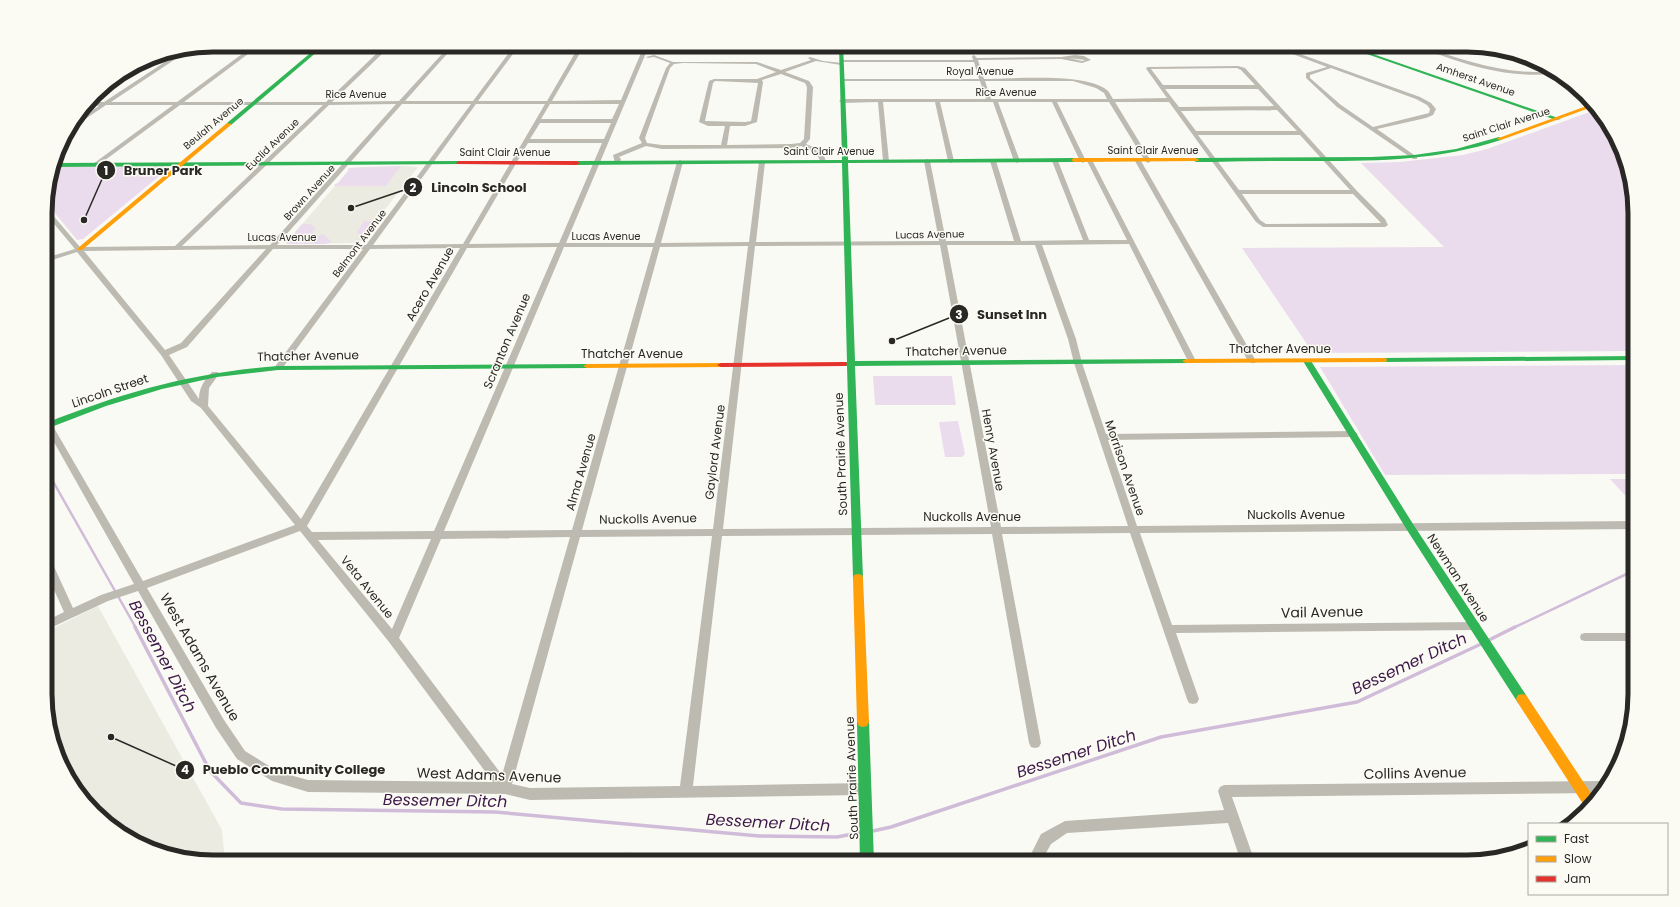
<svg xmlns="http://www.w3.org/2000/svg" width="1680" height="907" viewBox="0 0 1680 907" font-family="Poppins,sans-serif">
  <rect width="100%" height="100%" fill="#fafaf5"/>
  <g fill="#ecebe1">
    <polygon points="405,166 418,167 359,243 287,244 286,243 335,186 335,184 338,183 349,170 348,168 363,167"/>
    <polygon points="98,606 222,830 225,862 213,862 138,845 79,796 58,758 46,717 46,632"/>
    <polygon points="624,852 725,862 622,862"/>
  </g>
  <g fill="#eadced">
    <polygon points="330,45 833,45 819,49 336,51 326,48"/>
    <polygon points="1598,109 1607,119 1634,191 1634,351 1313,353 1242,248 1444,247 1361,163 1400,162 1463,155 1487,149"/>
    <polygon points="168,166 166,169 168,169 83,239 77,240 45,201 55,167"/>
    <polygon points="401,166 386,186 335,186 334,185 338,183 349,170 347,169 350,168"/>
    <polygon points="364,221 377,221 364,238 357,232"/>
    <polygon points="302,224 310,224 316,229 312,231 318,236 323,234 332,242 325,244 287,244 286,243"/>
    <polygon points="1634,365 1634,474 1608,474 1385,475 1320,367"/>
    <polygon points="873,376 952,376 956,405 875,405"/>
    <polygon points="958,421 965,454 962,457 945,457 939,422"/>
    <polygon points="1610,479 1634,479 1634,505"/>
  </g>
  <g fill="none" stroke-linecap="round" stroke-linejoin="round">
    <g stroke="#d0bcd8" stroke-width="2.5">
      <polyline points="46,469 136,628"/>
      <polyline points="1513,628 1635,570"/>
    </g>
    <g stroke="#d0bcd8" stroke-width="3.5">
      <polyline points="135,627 210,771 241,803 282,809 495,812 759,836 837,837 858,833"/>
      <polyline points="1489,640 1515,627"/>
      <polyline points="873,831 891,827 1161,737 1357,702 1481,644"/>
    </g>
    <g fill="#bdbbb1" fill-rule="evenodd">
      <path d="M255,45H260L252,51L974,50L972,52L646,53L566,243H654L677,162L680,160L683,162L661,243L749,242L759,162L762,160L765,162L756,242L939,241L924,161L927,159L930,161L946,241H1014L990,161L993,159L996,161L1021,241L1083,240L1052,161L1055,159L1058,161L1089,240H1127L1087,161L1092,160L1196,361L1192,363L1188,361L1129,244L1042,245L1076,339L1082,363L1106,434L1354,431L1358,434L1354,437L1108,440L1137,526L1635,521V529L1140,533L1172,625L1475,622L1479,623L1480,626L1479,629L1475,630L1176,633L1199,699L1197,703L1193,704L1189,703L1187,699L1130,533L1002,534L1041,743L1039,747L1035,748L1031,747L1029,743L992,534L722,536L693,786L865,783L869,785L871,789L869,793L865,795L530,800L505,794L308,792L272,781L237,759L216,728L138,591L108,601L46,630V621L64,612L46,572V556L50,557L51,560L73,608L101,595L134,584L46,428V418L50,421L143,581L295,525L201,408L191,401L161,355L77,252L46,262L45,258L75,249L45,213V206L80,247L175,246L323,105H180L97,166H93V164L173,105H106L75,126H72L76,121L99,106L88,105L90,102H104L177,54H169L179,52L246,51ZM575,53L547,101H478L513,54ZM580,53H641L621,100L552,101ZM183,54H242L177,102H111ZM248,54H376L326,102H184ZM382,54H442L399,101L332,102ZM447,54H508L473,101H405ZM396,104L270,245L182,246L329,105ZM402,104H471L366,245H277ZM476,104H545L463,244L373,245ZM550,104H619L612,119H541ZM540,123H611L604,139H530ZM528,143H602L559,243L469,244ZM940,245L991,527L723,529L755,246ZM947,245H1035L1068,339L1074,363L1128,526L1001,527ZM748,246L713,529L582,530L660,247ZM557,247L434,531L312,532L307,526L467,248ZM564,247H653L572,530L444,531ZM460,248L301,519L208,406L209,388L219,374L218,372H212C204,380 199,388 199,399L169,355L187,347L273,249H363L274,368L278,370H281L370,249ZM266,249L181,343L165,350L84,251ZM300,531L389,642L493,782L308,780L279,772L245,751L224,720L147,588ZM712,536L680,786L530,788L512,784L580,537ZM570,537L502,775L399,638L441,539ZM431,539L392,629L318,540Z"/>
      <path d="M1126,45L1176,47L1225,45C1213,52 1138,52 1126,45Z"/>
      <path d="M1269,45H1275L1420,97L1431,103L1436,109L1433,115L1426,118L1377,129L1417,157V159H1413L1337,107L1306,78V73L1327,67ZM1331,68L1416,99L1427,105L1430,109L1429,113L1373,127L1341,105L1310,78V75Z"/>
      <path d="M1412,45H1419C1463,60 1506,76 1554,71L1558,73C1517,79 1479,69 1440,55C1431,52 1420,50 1412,45Z"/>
      <path d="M654,55L673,62H757L781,70L811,60L808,58L810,57L823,61L843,63V65H841L816,61L785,72L809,81L813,87L810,139L806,144C815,148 824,150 826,162L821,163L817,154L801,146L791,148L662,149L646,146L619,157L621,159L620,162L615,163L613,155L642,143L639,138L666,68L670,63L654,57L648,58L646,57ZM683,63L756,64L776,72L757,79H714L709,81L699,122L708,126H725L721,145H662L647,143L645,138L670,68L674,64ZM781,74L805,83L807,87L804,139L800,143L791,144L727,145L730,126H745L757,122L763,82L762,80ZM715,81L758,83L751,121L745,122L705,121L713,83Z"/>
      <path d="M974,55L977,58L1061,57L1075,55L1084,56L1091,60L1082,63L1061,59L978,60L984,79C1011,79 1088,72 1108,91C1110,93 1111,96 1113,99L1167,98L1147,70L1146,68L1148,67L1238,66L1245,68L1357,191L1385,219L1388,225L1385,227H1263L1256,222L1169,102H1115L1151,161L1148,163L1145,161L1109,102H1057L1086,161L1083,163L1080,161L1052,102H998L1020,161L1017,163L1014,161L993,102H940L954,161L951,163L948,161L935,102H883L889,161L886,163L883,161L878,102L842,103L839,101L842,99H986L980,81H842L840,80L842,79H979L974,62H841L839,61L841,60H973L972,56ZM1069,58L1085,60L1082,61ZM1237,68L1241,70L1255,85H1163L1151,69ZM985,81H1073L1096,88L1104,93L1107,99H991ZM1165,89H1258L1274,106L1179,107ZM1277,110L1297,131H1196L1181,111ZM1198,135H1300L1350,190H1239ZM1242,194H1353L1381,223L1266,224L1260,220Z"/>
      <polygon points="1138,159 1141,161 1256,361 1255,363 1252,363 1248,361 1135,161"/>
      <polygon points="1585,633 1635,633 1635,641 1585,641 1581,640 1580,637 1581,634"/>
      <polygon points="1605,781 1608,782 1601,793 1232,797 1255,862 1241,862 1228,823 1067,833 1051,844 1041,862 1027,862 1041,834 1065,821 1224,810 1218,791 1220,787 1224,785"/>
    </g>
    <g fill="#30b455" fill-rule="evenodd">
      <polygon points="320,45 325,45 231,125 227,125 227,123"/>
      <polygon points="839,45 843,45 848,160 1074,158 1077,160 1074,162 848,163 855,361 1186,359 1190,361 1186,363 855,366 863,578 862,581 858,582 854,581 853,578 847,366 840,366 839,364 840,362 847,362 842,163 577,165 574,163 577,161 842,160"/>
      <polygon points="1341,45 1347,45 1561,119 1556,120"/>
      <path d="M1499,137L1502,139L1501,140C1438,160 1383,161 1318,161C1283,161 1248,161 1212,162H1196L1193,160L1196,158L1371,157L1414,155L1456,149Z"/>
      <polygon points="459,161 462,163 461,164 55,167 56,163"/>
      <polygon points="1634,356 1634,360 1383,362 1379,360 1383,358"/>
      <polygon points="1304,359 1307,359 1311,361 1413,524 1526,695 1528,699 1526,703 1522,704 1518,703 1407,530 1303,361"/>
      <path d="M587,364H590L591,366L590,368L278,370L217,377L162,389L106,406L46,429V423C123,392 195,372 278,366Z"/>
      <polygon points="863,717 867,718 869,722 874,862 860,862 857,722 859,718"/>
    </g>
    <g fill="#ff9f0a" fill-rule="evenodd">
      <polygon points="1592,104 1595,106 1501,140 1496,139"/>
      <polygon points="227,123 232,124 82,250 78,250 78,248"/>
      <polygon points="1196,158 1199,160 1198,161 1074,162 1071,160 1074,158"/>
      <polygon points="1383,358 1386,358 1387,360 1386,362 1186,363 1182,361 1186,359"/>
      <polygon points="721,363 724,363 725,365 724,367 587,368 583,366 587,364"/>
      <polygon points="858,574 862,575 863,578 869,722 867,726 863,727 859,726 857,722 853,578 854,575"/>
      <polygon points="1522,694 1526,695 1596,801 1587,810 1518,703 1516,699 1518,695"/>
    </g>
    <g fill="#e5322d" fill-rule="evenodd">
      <polygon points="459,161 577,161 580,163 577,165 457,164 456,163"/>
      <polygon points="843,362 846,362 847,364 846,366 721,367 717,365 721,363"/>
    </g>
  </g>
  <g text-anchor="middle" stroke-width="3" stroke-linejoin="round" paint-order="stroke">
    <g font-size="10" fill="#292825" stroke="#fcfbf3">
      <text x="980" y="75">Royal Avenue</text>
      <text transform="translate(1476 79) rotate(19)" y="4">Amherst Avenue</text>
      <text x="1006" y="96">Rice Avenue</text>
      <text x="356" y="98">Rice Avenue</text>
      <text transform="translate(213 123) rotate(-40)" y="4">Beulah Avenue</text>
      <text transform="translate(1506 124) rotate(-18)" y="4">Saint Clair Avenue</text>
      <text transform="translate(272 144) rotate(-44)" y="4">Euclid Avenue</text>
      <text x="1153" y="154">Saint Clair Avenue</text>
      <text x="829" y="155">Saint Clair Avenue</text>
      <text x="505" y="156">Saint Clair Avenue</text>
      <text transform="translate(309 192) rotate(-48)" y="4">Brown Avenue</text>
      <text transform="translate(930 234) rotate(-1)" y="4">Lucas Avenue</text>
      <text x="606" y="240">Lucas Avenue</text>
      <text x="282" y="241">Lucas Avenue</text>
      <text transform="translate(359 243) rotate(-53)" y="4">Belmont Avenue</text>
    </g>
    <g font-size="12" fill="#292825" stroke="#fcfbf3">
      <text transform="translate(430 284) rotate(-60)" y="4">Acero Avenue</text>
      <text transform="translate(507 341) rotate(-67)" y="4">Scranton Avenue</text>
      <text x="1280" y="353">Thatcher Avenue</text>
      <text transform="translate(956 351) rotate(-1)" y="4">Thatcher Avenue</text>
      <text x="632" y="358">Thatcher Avenue</text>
      <text transform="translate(308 356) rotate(-1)" y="4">Thatcher Avenue</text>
      <text transform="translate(110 391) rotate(-19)" y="4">Lincoln Street</text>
      <text transform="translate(993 450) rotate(80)" y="4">Henry Avenue</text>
      <text transform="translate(715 452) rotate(-83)" y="4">Gaylord Avenue</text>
      <text transform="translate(841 454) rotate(-92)" y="4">South Prairie Avenue</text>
      <text transform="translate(1125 468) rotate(71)" y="4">Morrison Avenue</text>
      <text transform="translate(581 472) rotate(-74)" y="4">Alma Avenue</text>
      <text x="1296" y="519">Nuckolls Avenue</text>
      <text x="972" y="521">Nuckolls Avenue</text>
      <text transform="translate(648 519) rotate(-1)" y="4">Nuckolls Avenue</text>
      <text transform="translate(1458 578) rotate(57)" y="4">Newman Avenue</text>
      <text transform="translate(367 587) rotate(51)" y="4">Veta Avenue</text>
      <text transform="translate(852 778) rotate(-92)" y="4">South Prairie Avenue</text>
    </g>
    <g font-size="14" fill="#292825" stroke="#fcfbf3">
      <text transform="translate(1322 612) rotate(-1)" y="5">Vail Avenue</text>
      <text transform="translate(200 657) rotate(60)" y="5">West Adams Avenue</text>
      <text transform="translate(1415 773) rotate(-1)" y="5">Collins Avenue</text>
      <text transform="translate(489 775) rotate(2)" y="5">West Adams Avenue</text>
    </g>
    <g font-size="16" font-style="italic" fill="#3d184b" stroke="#fcfbf3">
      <text transform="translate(163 656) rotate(62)" y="6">Bessemer Ditch</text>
      <text transform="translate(1409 663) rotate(-25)" y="6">Bessemer Ditch</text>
      <text transform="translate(1076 753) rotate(-18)" y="6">Bessemer Ditch</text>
      <text transform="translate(445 800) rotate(1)" y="6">Bessemer Ditch</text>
      <text transform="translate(768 822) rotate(3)" y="6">Bessemer Ditch</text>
    </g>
  </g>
  <path d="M0 0H1680V907H0ZM213 52H1467A161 161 0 0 1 1628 213V694A161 161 0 0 1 1467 855H213A161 161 0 0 1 52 694V213A161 161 0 0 1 213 52Z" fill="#fcfbf3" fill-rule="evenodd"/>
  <path fill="none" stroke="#292825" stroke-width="5" d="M213 52H1467A161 161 0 0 1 1628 213V694A161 161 0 0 1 1467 855H213A161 161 0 0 1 52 694V213A161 161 0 0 1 213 52Z"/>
  <path fill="none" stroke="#292825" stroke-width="1.5" d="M84 220L106 170M351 208L413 187M892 341L959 314M111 737L185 770"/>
  <g fill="#292825" stroke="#fcfbf3" stroke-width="1.5">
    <circle cx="84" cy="220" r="4"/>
    <circle cx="351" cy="208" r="4"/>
    <circle cx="892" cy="341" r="4"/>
    <circle cx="111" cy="737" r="4"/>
    <circle cx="106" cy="170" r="10"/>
    <circle cx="413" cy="187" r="10"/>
    <circle cx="959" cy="314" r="10"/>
    <circle cx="185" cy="770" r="10"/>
  </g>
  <g font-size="12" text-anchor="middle" font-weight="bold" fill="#fff">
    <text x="106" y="175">1</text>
    <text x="413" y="192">2</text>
    <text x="959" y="319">3</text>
    <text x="185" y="774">4</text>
  </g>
  <g font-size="13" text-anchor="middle" font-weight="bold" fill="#292825" stroke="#fcfbf3" stroke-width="3" stroke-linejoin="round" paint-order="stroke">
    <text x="163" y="175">Bruner Park</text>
    <text x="479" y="192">Lincoln School</text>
    <text x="1012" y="319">Sunset Inn</text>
    <text x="294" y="774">Pueblo Community College</text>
  </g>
  <rect x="1528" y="823" width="140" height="72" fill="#fcfbf3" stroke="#a8a7a1"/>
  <rect x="1536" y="836" width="20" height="6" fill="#30b455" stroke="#a8a7a1"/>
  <text x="1564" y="843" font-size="12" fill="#292825">Fast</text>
  <rect x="1536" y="856" width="20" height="6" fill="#ff9f0a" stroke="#a8a7a1"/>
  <text x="1564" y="863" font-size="12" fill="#292825">Slow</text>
  <rect x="1536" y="876" width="20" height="6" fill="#e5322d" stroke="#a8a7a1"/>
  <text x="1564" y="883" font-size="12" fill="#292825">Jam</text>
</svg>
